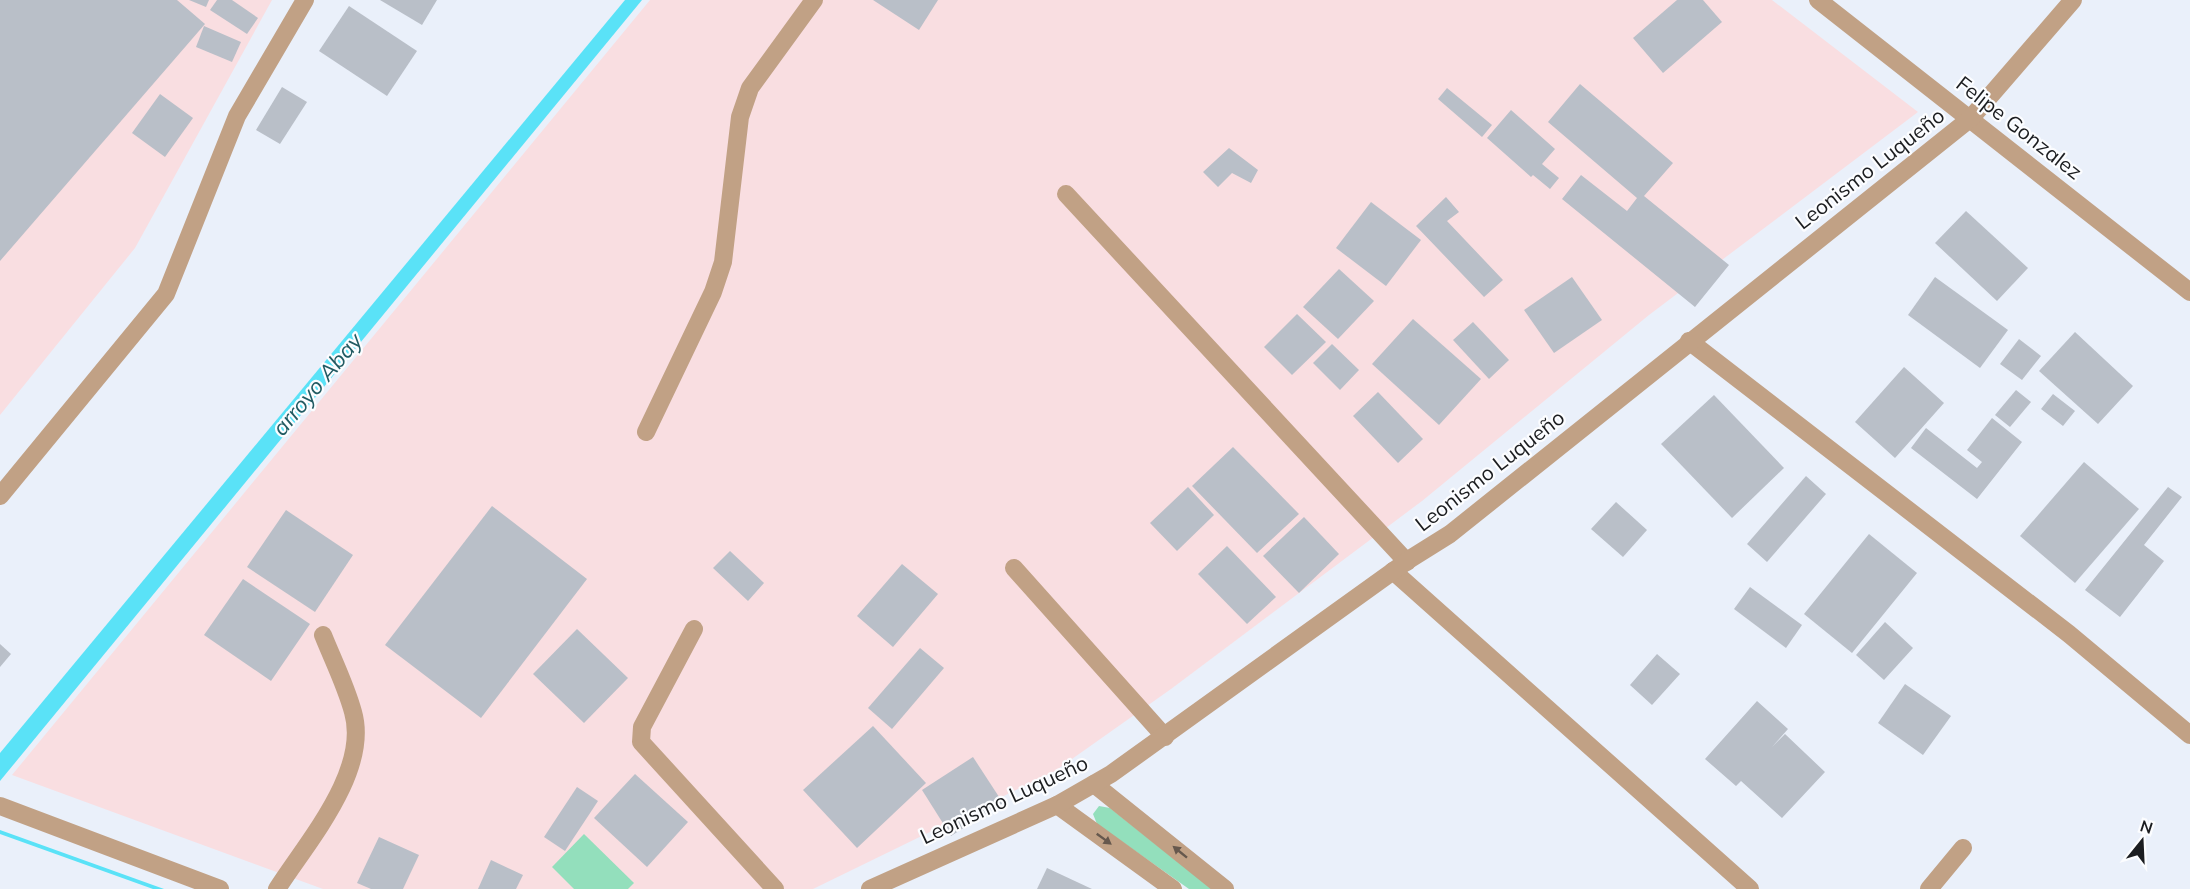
<svg xmlns="http://www.w3.org/2000/svg" width="2190" height="889" viewBox="0 0 2190 889" font-family="Mulish,sans-serif">
  <rect width="100%" height="100%" fill="#eaf0fa"/>
  <g fill="#f9dee1">
    <polygon points="0,0 272,0 135,248 0,415"/>
    <polygon points="650,0 1772,0 1918,112 1649,315 1422,501 1171,689 1055,771 813,889 323,889 12,775"/>
  </g>
  <g fill="#93dfbc">
    <polygon points="1099,806 1110,808 1212,889 1189,889 1097,824 1093,814"/>
    <polygon points="584,834 634,883 628,889 574,889 552,867"/>
  </g>
  <g fill="#5ae2f7">
    <polygon points="625,0 642,0 0,781 0,753"/>
    <polygon points="0,830 164,889 153,889 0,834"/>
  </g>
  <g fill="#b9bfc8">
    <polygon points="0,0 177,0 205,24 0,261"/>
    <polygon points="189,0 209,0 206,7"/>
    <polygon points="217,0 232,0 258,18 247,34 210,10"/>
    <polygon points="380,0 437,0 422,25"/>
    <polygon points="873,0 938,0 919,30"/>
    <polygon points="1677,0 1703,0 1722,22 1663,73 1633,38"/>
    <polygon points="349,6 417,51 387,96 319,51"/>
    <polygon points="204,26 241,42 232,62 196,47"/>
    <polygon points="1580,84 1673,163 1644,196 1729,265 1695,307 1562,199 1581,175 1627,211 1637,198 1548,122"/>
    <polygon points="282,87 307,102 280,144 256,130"/>
    <polygon points="1447,88 1492,125 1482,137 1438,99"/>
    <polygon points="160,94 193,118 165,157 132,133"/>
    <polygon points="1511,110 1555,149 1542,164 1559,178 1550,189 1533,175 1531,177 1487,138"/>
    <polygon points="1229,148 1258,170 1251,183 1232,173 1218,187 1203,172"/>
    <polygon points="1446,197 1459,212 1447,221 1503,280 1484,297 1416,226"/>
    <polygon points="1371,202 1421,240 1386,286 1336,248"/>
    <polygon points="1966,211 2028,268 1997,301 1935,243"/>
    <polygon points="1339,269 1374,301 1338,339 1303,307"/>
    <polygon points="1572,277 1602,320 1554,353 1524,310"/>
    <polygon points="1935,277 2008,330 1980,368 1908,315"/>
    <polygon points="1297,314 1326,342 1292,375 1264,347"/>
    <polygon points="1413,319 1481,379 1439,425 1372,364"/>
    <polygon points="1473,322 1509,360 1489,379 1453,340"/>
    <polygon points="2075,332 2133,386 2098,424 2039,371"/>
    <polygon points="2019,339 2041,356 2022,380 2000,364"/>
    <polygon points="1332,344 1359,370 1340,390 1313,363"/>
    <polygon points="1904,367 1944,403 1895,458 1855,422"/>
    <polygon points="2016,390 2031,402 2010,427 1995,415"/>
    <polygon points="1378,392 1423,439 1398,463 1353,416"/>
    <polygon points="2053,394 2075,411 2063,426 2041,409"/>
    <polygon points="1714,395 1784,468 1732,518 1661,444"/>
    <polygon points="1992,418 2022,442 1977,499 1911,448 1926,428 1977,468 1982,462 1967,450"/>
    <polygon points="1233,447 1299,514 1257,553 1192,486"/>
    <polygon points="2084,462 2139,509 2075,583 2020,536"/>
    <polygon points="1806,476 1826,494 1767,562 1747,544"/>
    <polygon points="1188,487 1214,515 1177,551 1150,523"/>
    <polygon points="2168,487 2182,497 2144,545 2164,561 2120,617 2085,590"/>
    <polygon points="1616,502 1647,530 1623,557 1591,529"/>
    <polygon points="492,506 587,579 481,718 385,645"/>
    <polygon points="286,510 353,555 315,612 247,567"/>
    <polygon points="1304,517 1339,554 1299,593 1263,556"/>
    <polygon points="1869,534 1917,573 1852,653 1804,614"/>
    <polygon points="1227,546 1276,597 1247,624 1198,574"/>
    <polygon points="730,551 764,583 748,601 713,568"/>
    <polygon points="902,564 938,594 893,647 857,616"/>
    <polygon points="243,579 310,624 271,681 204,635"/>
    <polygon points="1750,587 1802,625 1786,648 1734,609"/>
    <polygon points="1885,622 1913,648 1884,680 1856,655"/>
    <polygon points="577,629 628,678 584,723 533,674"/>
    <polygon points="0,644 11,654 0,667"/>
    <polygon points="920,648 944,668 892,729 868,708"/>
    <polygon points="1657,654 1680,674 1652,705 1630,685"/>
    <polygon points="1905,684 1951,716 1923,755 1878,723"/>
    <polygon points="1757,701 1788,729 1772,747 1785,734 1825,772 1782,818 1741,781 1736,786 1705,759"/>
    <polygon points="873,726 926,783 857,848 803,790"/>
    <polygon points="973,757 1003,803 951,836 922,790"/>
    <polygon points="635,774 688,822 647,867 594,818"/>
    <polygon points="577,787 598,801 565,851 544,837"/>
    <polygon points="379,837 419,855 403,889 371,889 357,883"/>
    <polygon points="491,860 523,875 516,889 478,889"/>
    <polygon points="1047,868 1092,889 1037,889"/>
  </g>
  <g fill="none" stroke-linecap="round" stroke-linejoin="round">
    <g stroke="#c1a185" stroke-width="18">
      <polyline points="1818,0 2190,292"/>
      <polyline points="1066,194 1407,562"/>
      <polyline points="1689,341 2069,634 2190,735"/>
      <polyline points="646,432 713,292 723,262 740,117 750,88 814,0"/>
      <polyline points="0,496 166,294 237,116 305,0"/>
      <polyline points="1014,568 1165,737"/>
      <polyline points="1393,571 1750,889"/>
      <polyline points="694,629 642,727 641,742 775,889"/>
      <polyline points="1094,784 1225,889"/>
      <polyline points="1057,805 1173,889"/>
      <polyline points="0,806 220,889"/>
      <path d="M277,889C307,842 370,771 353,712C346,686 333,660 323,635"/>
      <polyline points="870,889 1057,805 1111,774 1410,559 1450,534 1971,118 2073,0"/>
      <polyline points="1929,889 1963,848"/>
    </g>
  </g>
  <defs><path id="oneway-solid" d="M-6-.8H1V-3.2L6.5 0L1 3.2V.8H-6Z" transform="scale(1.5)"/></defs>
  <g fill="#66584d">
    <use href="#oneway-solid" transform="translate(1104 839) rotate(36)"/>
    <use href="#oneway-solid" transform="translate(1180 852) rotate(-141)"/>
  </g>
  <g text-anchor="middle" stroke-width="4.5" stroke-linejoin="round" paint-order="stroke">
    <g font-size="21" fill="#1b1d20" stroke="#fcfdff">
      <text transform="translate(2019 128) rotate(38)" y="7">Felipe Gonzalez</text>
      <text transform="translate(1870 169) rotate(-38)" y="7">Leonismo Luqueño</text>
      <text transform="translate(1490 471) rotate(-38)" y="7">Leonismo Luqueño</text>
      <text transform="translate(1004 800) rotate(-25)" y="7">Leonismo Luqueño</text>
    </g>
    <g font-size="22" font-style="italic" fill="#225b63" stroke="#fcfdff">
      <text transform="translate(317 384) rotate(-50)" y="8">arroyo Abay</text>
    </g>
  </g>
  <g transform="translate(2142 841) rotate(18)" stroke="#fcfdff" stroke-width="4.5" paint-order="stroke">
  <path d="M0-4.5L10 22L0 15L-10 22Z" fill="#1b1d20"/>
  <text y="-9" font-size="16" font-weight="bold" text-anchor="middle" fill="#1b1d20">N</text>
  </g>
</svg>
